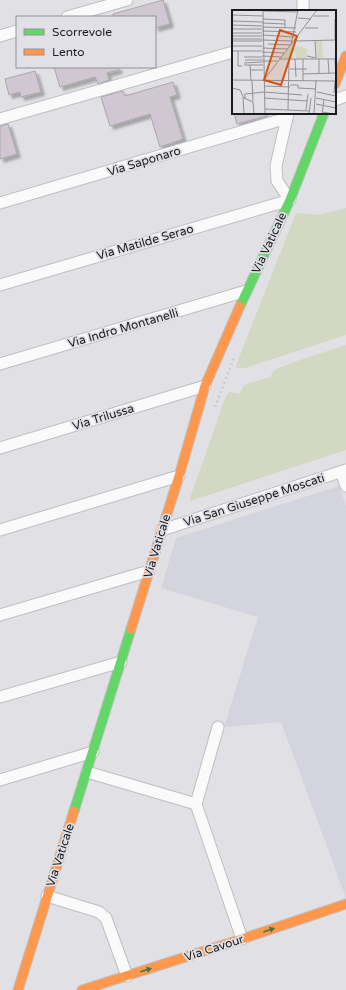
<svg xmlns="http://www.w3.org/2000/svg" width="346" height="990" viewBox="0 0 346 990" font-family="'Varela Round',sans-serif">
  <defs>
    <filter id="shadow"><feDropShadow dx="3.5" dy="3.5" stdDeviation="1" flood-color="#0004"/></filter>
  </defs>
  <rect width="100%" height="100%" fill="#e1e1e5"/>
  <polygon fill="#d3d4dd" points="339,486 346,506 346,898 281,722 224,727 258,617 161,588 176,538"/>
  <g fill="#d2d8c1">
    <polygon points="346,208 346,335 245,368 236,368 237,363 296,213 319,215"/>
    <polygon points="346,345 346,450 190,501 190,498 226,396 229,392 239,394 244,385 270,377 274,370 294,362"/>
  </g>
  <g fill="#d0c7d3" stroke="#a8a7aa" filter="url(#shadow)">
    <polygon points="163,0 170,24 155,28 155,17 113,17 113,14"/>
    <polygon points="54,67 118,67 119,70 107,73 109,80 98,84 95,77 60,87"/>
    <polygon points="35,71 41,92 21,97 20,92 9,95 5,79"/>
    <polygon points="173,82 177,95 170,97 183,139 160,147 150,114 110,126 101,97 123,91 125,96"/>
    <polygon points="234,113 266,113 267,116 237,124"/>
    <polygon points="8,124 17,154 0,159 0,126"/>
  </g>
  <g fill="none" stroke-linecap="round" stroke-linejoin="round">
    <defs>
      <g id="street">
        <polyline points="303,0 303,11"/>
        <polyline points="67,17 127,0"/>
        <polyline points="0,36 17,31"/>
        <polyline points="335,100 346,96"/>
        <polyline points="0,119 233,52"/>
        <polyline points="0,203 287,118"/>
        <polyline points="0,285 290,200 277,181 276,166 288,113"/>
        <polyline points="0,364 246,291"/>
        <polyline points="0,448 205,386"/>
        <polyline points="341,472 346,486"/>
        <polyline points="0,530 179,476"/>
        <polyline points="162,530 346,470"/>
        <polyline points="0,615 149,571"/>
        <polyline points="0,697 121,662"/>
        <polyline points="218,727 196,804 242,939"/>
        <polyline points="87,772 196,804"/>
        <polyline points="0,780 93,752"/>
        <polyline points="47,896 99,912 106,918 127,976"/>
      </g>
      <g id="fast">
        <polyline points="240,306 290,200 324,113"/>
        <polyline points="74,811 131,629"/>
      </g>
      <g id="slow">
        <polyline points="335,84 346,56"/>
        <polyline points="131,629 179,476 205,386 240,306"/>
        <polyline points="18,990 74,811"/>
        <polyline points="82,990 242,939 346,904"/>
      </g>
    </defs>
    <use href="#street" stroke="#bfbfc2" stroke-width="13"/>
    <use href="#fast" stroke="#bfbfc2" stroke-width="11"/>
    <use href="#slow" stroke="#bfbfc2" stroke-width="11"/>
    <polyline stroke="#cdcdce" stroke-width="2.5" stroke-dasharray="2 3" stroke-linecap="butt" points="215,407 234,358"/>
    <use href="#street" stroke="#fafafb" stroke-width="11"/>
    <use href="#fast" stroke="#63d668" stroke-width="9"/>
    <use href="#slow" stroke="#ff974d" stroke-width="9"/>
  </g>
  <defs><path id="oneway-solid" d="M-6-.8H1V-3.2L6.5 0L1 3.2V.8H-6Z"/></defs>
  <g fill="#3e7842">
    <use href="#oneway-solid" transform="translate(269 930) rotate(-19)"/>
    <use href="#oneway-solid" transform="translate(146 970) rotate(-18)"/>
  </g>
  <g text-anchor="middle" stroke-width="3.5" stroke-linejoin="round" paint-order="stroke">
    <g font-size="12" fill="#1a1b1d" stroke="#e0e0e6">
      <text transform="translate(144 161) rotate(-17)" y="4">Via Saponaro</text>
      <text transform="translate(145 242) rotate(-16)" y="4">Via Matilde Serao</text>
      <text transform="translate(269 243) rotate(-65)" y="4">Via Vaticale</text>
      <text transform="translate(123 328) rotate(-16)" y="4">Via Indro Montanelli</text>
      <text transform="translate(103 417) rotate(-17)" y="4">Via Trilussa</text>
      <text transform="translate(254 500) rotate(-18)" y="4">Via San Giuseppe Moscati</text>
      <text transform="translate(157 546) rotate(-73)" y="4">Via Vaticale</text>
      <text transform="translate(60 855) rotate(-72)" y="4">Via Vaticale</text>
      <text transform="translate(214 948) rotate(-18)" y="4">Via Cavour</text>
    </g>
  </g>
  <g transform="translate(232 10)">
    <rect width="104" height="104" fill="#e1e1e5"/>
    <path d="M84,30H90L91,49L85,48ZM59,36L62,39L66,36L75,39V48H64L63,42L60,43L61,48H49Z" fill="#d2d8c1"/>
    <path fill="none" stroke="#919295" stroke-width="1" d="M31,0L33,104M31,1L66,2M0,5L31,6M82,6H97M66,8L79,9M31,9L53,10V18M103,9V30M0,11L30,12M30,13L53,14M0,15L30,16M30,17L64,18M73,18H86M0,19H30M30,21L64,22M0,23H30M30,25L62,27M0,26H30M0,29H30M30,30L60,31M0,31H30M63,31L104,30M36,34L59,35L66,0M0,36H30M30,38L55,39M0,41H30M6,41V56H10M30,42L52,43M30,46L49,47M75,46L84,48L83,30M12,47H30M47,49H104M63,49L64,67M71,49V71M96,49L97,64M103,49L104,71M13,50H31M31,51H45M12,53L31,52M12,55H31M18,55L19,71M58,59H75M18,60H31M71,64L103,63M87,64V49M0,70L104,71M32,70L85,0M20,71L21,91M58,75H66V78L84,79M32,76L58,77M0,78L8,80L12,88L21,92L22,104M85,82L104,86M102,83L103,71M11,87L12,104M32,88L75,91M84,88L104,92M13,89V84L32,82L70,85M84,94L104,98M33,99L77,101M56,100L57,49M74,100L76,84M90,102L102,104M77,104L79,88M82,104L84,70M90,104L92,90"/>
    <path fill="#d3530e" fill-opacity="0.15" stroke="#d3530e" stroke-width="2" d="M48,20L65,26L49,75L32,70Z"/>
    <rect width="104" height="104" fill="none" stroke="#1a1b1d" stroke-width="2"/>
  </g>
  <rect x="16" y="16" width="140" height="52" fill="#e0e0e6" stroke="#919196"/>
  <rect x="24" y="29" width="20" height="6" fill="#63d668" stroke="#919196"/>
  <text x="52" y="36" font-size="12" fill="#1a1b1d">Scorrevole</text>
  <rect x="24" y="49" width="20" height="6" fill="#ff974d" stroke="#919196"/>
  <text x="52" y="56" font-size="12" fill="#1a1b1d">Lento</text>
</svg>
